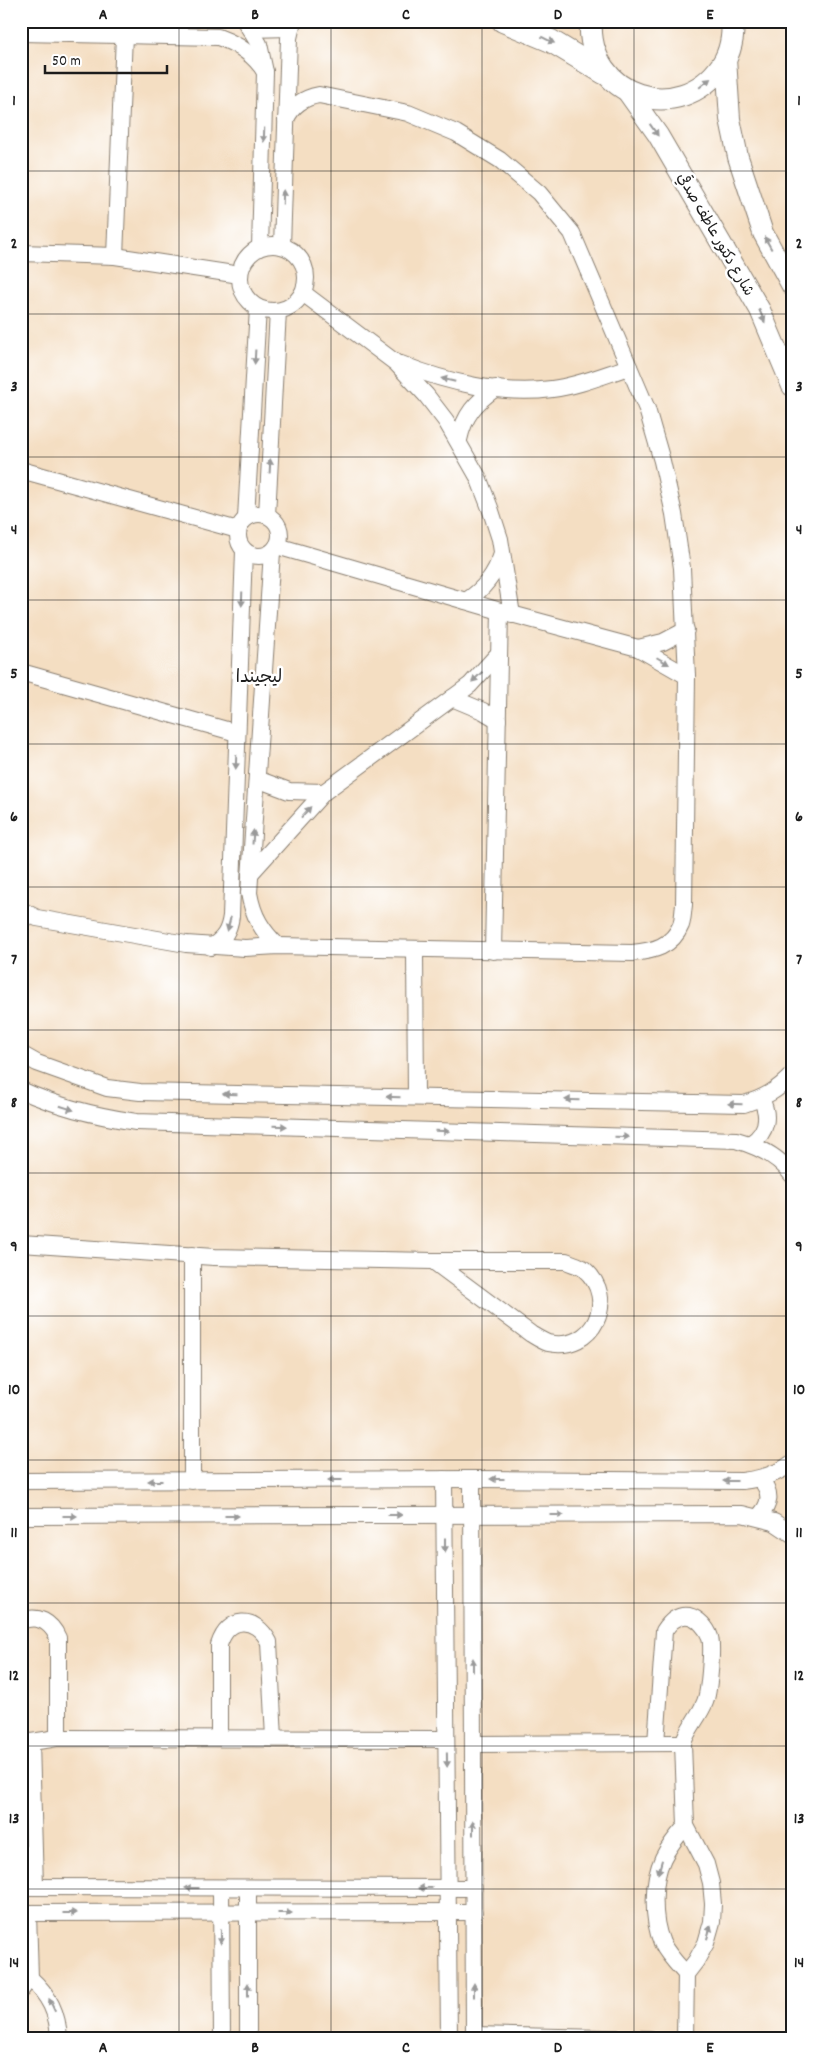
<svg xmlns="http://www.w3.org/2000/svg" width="813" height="2060" viewBox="0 0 813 2060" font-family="Dekko,'Playpen Sans Arabic',sans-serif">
  <rect width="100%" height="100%" fill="#fff"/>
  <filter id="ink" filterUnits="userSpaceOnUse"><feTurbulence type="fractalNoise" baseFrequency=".02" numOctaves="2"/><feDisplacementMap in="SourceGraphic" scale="10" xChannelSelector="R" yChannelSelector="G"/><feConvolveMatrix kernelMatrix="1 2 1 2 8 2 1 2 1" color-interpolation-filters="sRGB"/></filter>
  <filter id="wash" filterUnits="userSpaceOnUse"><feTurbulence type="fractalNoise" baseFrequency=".0096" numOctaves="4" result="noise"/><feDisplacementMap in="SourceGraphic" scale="20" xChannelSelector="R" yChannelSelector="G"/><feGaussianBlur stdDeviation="1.12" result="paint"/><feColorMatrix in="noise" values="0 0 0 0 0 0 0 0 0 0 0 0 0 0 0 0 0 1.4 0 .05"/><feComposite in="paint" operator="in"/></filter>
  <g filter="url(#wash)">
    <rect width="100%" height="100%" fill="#f4dec2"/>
  </g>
  <g filter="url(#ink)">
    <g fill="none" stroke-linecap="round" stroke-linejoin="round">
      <defs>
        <g id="minor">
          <polyline points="245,21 259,44 265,72 260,247"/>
          <polyline points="250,29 291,28"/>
          <path d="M21,33L218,37C238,44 254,54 265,72"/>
          <circle cx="273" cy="278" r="33"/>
          <polyline points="282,246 289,38 293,21"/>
          <polyline points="21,253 115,256 240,275"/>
          <polyline points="115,256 124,35"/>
          <polyline points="303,293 396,363 426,395 446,421 478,477 490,508 500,539 512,615"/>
          <path d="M401,364C446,382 503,396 552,389C578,386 604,375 629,367"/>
          <path d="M459,440C464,415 476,402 496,388"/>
          <polyline points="21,470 238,530"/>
          <circle cx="259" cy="535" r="21"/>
          <polyline points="267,515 278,311"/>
          <polyline points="246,518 258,308"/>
          <polyline points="277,546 500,611 638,648 687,676"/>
          <path d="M272,552L249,893C253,916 262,931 278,946"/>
          <path d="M466,601C484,589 495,575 502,554"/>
          <polyline points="638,648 663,642 686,630"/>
          <polyline points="21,672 237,733"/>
          <polyline points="452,698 483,711 498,720"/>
          <polyline points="257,779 289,791 324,792"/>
          <polyline points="250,874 324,792 470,685 499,653"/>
          <path d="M21,910L37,918L186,944L245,948L278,946L632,953C653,951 672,947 681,925C683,919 683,911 684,905L687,676L682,568L674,514L662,461L647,409L572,233L539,193L500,160L456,133L408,113L319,95C303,98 293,105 286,119"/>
          <path d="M211,947C224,939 229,931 231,916L244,551"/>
          <polyline points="415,950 416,1097"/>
          <polyline points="493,951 500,611"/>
          <path d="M21,1054L37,1063L107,1088L140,1092L744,1104C764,1098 778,1090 792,1075"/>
          <path d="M21,1090C58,1107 96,1116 136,1122L736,1140C757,1146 779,1156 792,1175"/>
          <path d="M750,1144C767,1133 770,1116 761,1099"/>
          <polyline points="21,1244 214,1257 433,1261"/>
          <polyline points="192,1255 192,1481"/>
          <path d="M433,1261H566C572,1264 579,1265 584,1269C619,1299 593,1353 548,1343C542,1341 536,1337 531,1334Z"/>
          <polyline points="444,1479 449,2039"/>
          <polyline points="472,1479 474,2039"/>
          <path d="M21,1481L472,1479L742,1481C760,1479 777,1475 792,1463"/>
          <polyline points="21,1516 742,1514 774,1522 792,1534"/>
          <path d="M758,1517C771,1505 772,1492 760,1479"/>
          <path d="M21,1621C38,1614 51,1622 58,1638V1738"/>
          <path d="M219,1738V1645C228,1616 255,1615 269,1642L274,1738"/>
          <path d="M656,1743L664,1631C669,1623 677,1614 689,1616C698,1618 707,1628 710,1637C713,1648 709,1692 705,1702C699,1717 688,1728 683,1743L686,1826L706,1864L711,1883L713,1904L712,1922L706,1943L696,1961L686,1974L685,2039"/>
          <polyline points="473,1744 683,1743"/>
          <path d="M686,1826C677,1836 669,1846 663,1858C652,1881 652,1919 662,1943C668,1955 677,1964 686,1974"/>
          <polyline points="21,1887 474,1888"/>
          <polyline points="35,1887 31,1742 58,1738 446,1739"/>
          <polyline points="221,1888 222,2039"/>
          <polyline points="248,1888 248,2039"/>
          <polyline points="21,1913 474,1912"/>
          <path d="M30,1978C49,1995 58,2013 59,2039"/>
          <polyline points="21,1990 30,1978 28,1913"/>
          <polyline points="474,2035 650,2039"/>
        </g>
        <g id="tertiary">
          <polyline points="726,59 730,119 738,157 763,233 792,286"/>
          <polyline points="626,90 658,135 760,310 792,386"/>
        </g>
        <g id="secondary">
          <polyline points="503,21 551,41 604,73"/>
          <path d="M591,21C586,97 679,127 722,65C730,53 734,36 732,21"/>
        </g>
      </defs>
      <use href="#minor" stroke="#887d6f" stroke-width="18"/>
      <use href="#tertiary" stroke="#887d6f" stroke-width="22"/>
      <use href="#secondary" stroke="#887d6f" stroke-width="24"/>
      <use href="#minor" stroke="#fff" stroke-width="16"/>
      <use href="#tertiary" stroke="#fff" stroke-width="20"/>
      <use href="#secondary" stroke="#fff" stroke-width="22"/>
    </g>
    <defs><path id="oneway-solid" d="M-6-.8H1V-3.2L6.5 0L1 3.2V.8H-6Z" transform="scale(1.25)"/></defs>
    <g fill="#999">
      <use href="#oneway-solid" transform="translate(548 40) rotate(26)"/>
      <use href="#oneway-solid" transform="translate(705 83) rotate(-39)"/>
      <use href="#oneway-solid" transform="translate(654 130) rotate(55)"/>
      <use href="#oneway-solid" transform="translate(264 135) rotate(92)"/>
      <use href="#oneway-solid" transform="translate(283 197) rotate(-88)"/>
      <use href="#oneway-solid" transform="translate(768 243) rotate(-119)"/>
      <use href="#oneway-solid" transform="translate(762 316) rotate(66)"/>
      <use href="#oneway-solid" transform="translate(255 357) rotate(93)"/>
      <use href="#oneway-solid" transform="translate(448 380) rotate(-166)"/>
      <use href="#oneway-solid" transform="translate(270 466) rotate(-87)"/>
      <use href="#oneway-solid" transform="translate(242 599) rotate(92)"/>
      <use href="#oneway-solid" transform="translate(663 661) rotate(30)"/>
      <use href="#oneway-solid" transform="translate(477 677) rotate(136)"/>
      <use href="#oneway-solid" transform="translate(236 762) rotate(92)"/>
      <use href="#oneway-solid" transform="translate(306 812) rotate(-48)"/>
      <use href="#oneway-solid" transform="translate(253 837) rotate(-86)"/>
      <use href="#oneway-solid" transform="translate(229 924) rotate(104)"/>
      <use href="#oneway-solid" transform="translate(230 1094) rotate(-179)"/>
      <use href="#oneway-solid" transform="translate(393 1097) rotate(-179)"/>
      <use href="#oneway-solid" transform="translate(572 1100) rotate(-179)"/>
      <use href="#oneway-solid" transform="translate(735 1104) rotate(-179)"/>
      <use href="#oneway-solid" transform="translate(67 1108) rotate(17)"/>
      <use href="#oneway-solid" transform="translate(280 1126) rotate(2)"/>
      <use href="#oneway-solid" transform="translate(442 1131) rotate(2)"/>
      <use href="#oneway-solid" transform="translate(622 1137) rotate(2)"/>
      <use href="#oneway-solid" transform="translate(497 1479) rotate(-180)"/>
      <use href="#oneway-solid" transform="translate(335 1480) rotate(180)"/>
      <use href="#oneway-solid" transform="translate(155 1481) rotate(180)"/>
      <use href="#oneway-solid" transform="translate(730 1481) rotate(-180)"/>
      <use href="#oneway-solid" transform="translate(395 1515)"/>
      <use href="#oneway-solid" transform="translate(557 1515)"/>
      <use href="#oneway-solid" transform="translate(70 1516)"/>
      <use href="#oneway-solid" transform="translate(232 1516)"/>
      <use href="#oneway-solid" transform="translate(445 1545) rotate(90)"/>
      <use href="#oneway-solid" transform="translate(473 1665) rotate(-90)"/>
      <use href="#oneway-solid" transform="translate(447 1760) rotate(89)"/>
      <use href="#oneway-solid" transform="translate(473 1828) rotate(-90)"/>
      <use href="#oneway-solid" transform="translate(660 1867) rotate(106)"/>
      <use href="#oneway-solid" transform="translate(192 1888) rotate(-180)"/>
      <use href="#oneway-solid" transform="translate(425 1888) rotate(-180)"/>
      <use href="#oneway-solid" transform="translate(70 1913)"/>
      <use href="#oneway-solid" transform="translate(285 1913)"/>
      <use href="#oneway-solid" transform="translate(709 1932) rotate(-74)"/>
      <use href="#oneway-solid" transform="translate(221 1937) rotate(90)"/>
      <use href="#oneway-solid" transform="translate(248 1990) rotate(-90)"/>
      <use href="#oneway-solid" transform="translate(474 1990) rotate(-90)"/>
      <use href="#oneway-solid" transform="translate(52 2005) rotate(-115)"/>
    </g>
  </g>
  <path fill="none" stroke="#1c1c1c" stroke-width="1" stroke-opacity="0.55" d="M179,21V2039M331,21V2039M482,21V2039M634,21V2039M21,171H792M21,314H792M21,457H792M21,600H792M21,744H792M21,887H792M21,1030H792M21,1173H792M21,1316H792M21,1460H792M21,1603H792M21,1746H792M21,1889H792"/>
  <g text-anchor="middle" stroke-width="5" stroke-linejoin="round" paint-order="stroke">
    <g font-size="15" fill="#1c1c1c" stroke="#fff">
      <text transform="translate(716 234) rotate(60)" y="5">شارع دكتور عاطف صدقي</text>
    </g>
    <g font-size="18" fill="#1c1c1c" stroke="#fff">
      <text x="259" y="682">ليجيندا</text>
    </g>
  </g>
  <rect width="813" height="2060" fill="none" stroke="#fff" stroke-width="55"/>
  <path d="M45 65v8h122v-8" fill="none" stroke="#1c1c1c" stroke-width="2.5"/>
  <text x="52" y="65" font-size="15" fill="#1c1c1c" stroke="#ffffff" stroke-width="4" paint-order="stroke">50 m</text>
  <rect x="28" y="28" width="758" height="2004" fill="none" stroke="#1c1c1c" stroke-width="2"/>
  <g font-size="16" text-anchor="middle" font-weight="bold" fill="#1c1c1c">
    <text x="103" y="19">A</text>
    <text x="255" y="19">B</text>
    <text x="406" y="19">C</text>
    <text x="558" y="19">D</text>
    <text x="710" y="19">E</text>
    <text x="14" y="105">1</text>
    <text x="799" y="105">1</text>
    <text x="14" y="248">2</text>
    <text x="799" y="248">2</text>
    <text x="14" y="391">3</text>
    <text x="799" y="391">3</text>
    <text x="14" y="534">4</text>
    <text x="799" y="534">4</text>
    <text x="14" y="678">5</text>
    <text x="799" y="678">5</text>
    <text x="14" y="821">6</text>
    <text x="799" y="821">6</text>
    <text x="14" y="964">7</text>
    <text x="799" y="964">7</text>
    <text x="14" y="1107">8</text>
    <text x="799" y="1107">8</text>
    <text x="14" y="1251">9</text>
    <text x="799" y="1251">9</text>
    <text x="14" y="1394">10</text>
    <text x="799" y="1394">10</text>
    <text x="14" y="1537">11</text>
    <text x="799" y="1537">11</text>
    <text x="14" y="1680">12</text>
    <text x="799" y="1680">12</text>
    <text x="14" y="1823">13</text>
    <text x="799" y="1823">13</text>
    <text x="14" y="1967">14</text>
    <text x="799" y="1967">14</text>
    <text x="103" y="2052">A</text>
    <text x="255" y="2052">B</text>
    <text x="406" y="2052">C</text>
    <text x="558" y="2052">D</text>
    <text x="710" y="2052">E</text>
  </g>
</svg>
